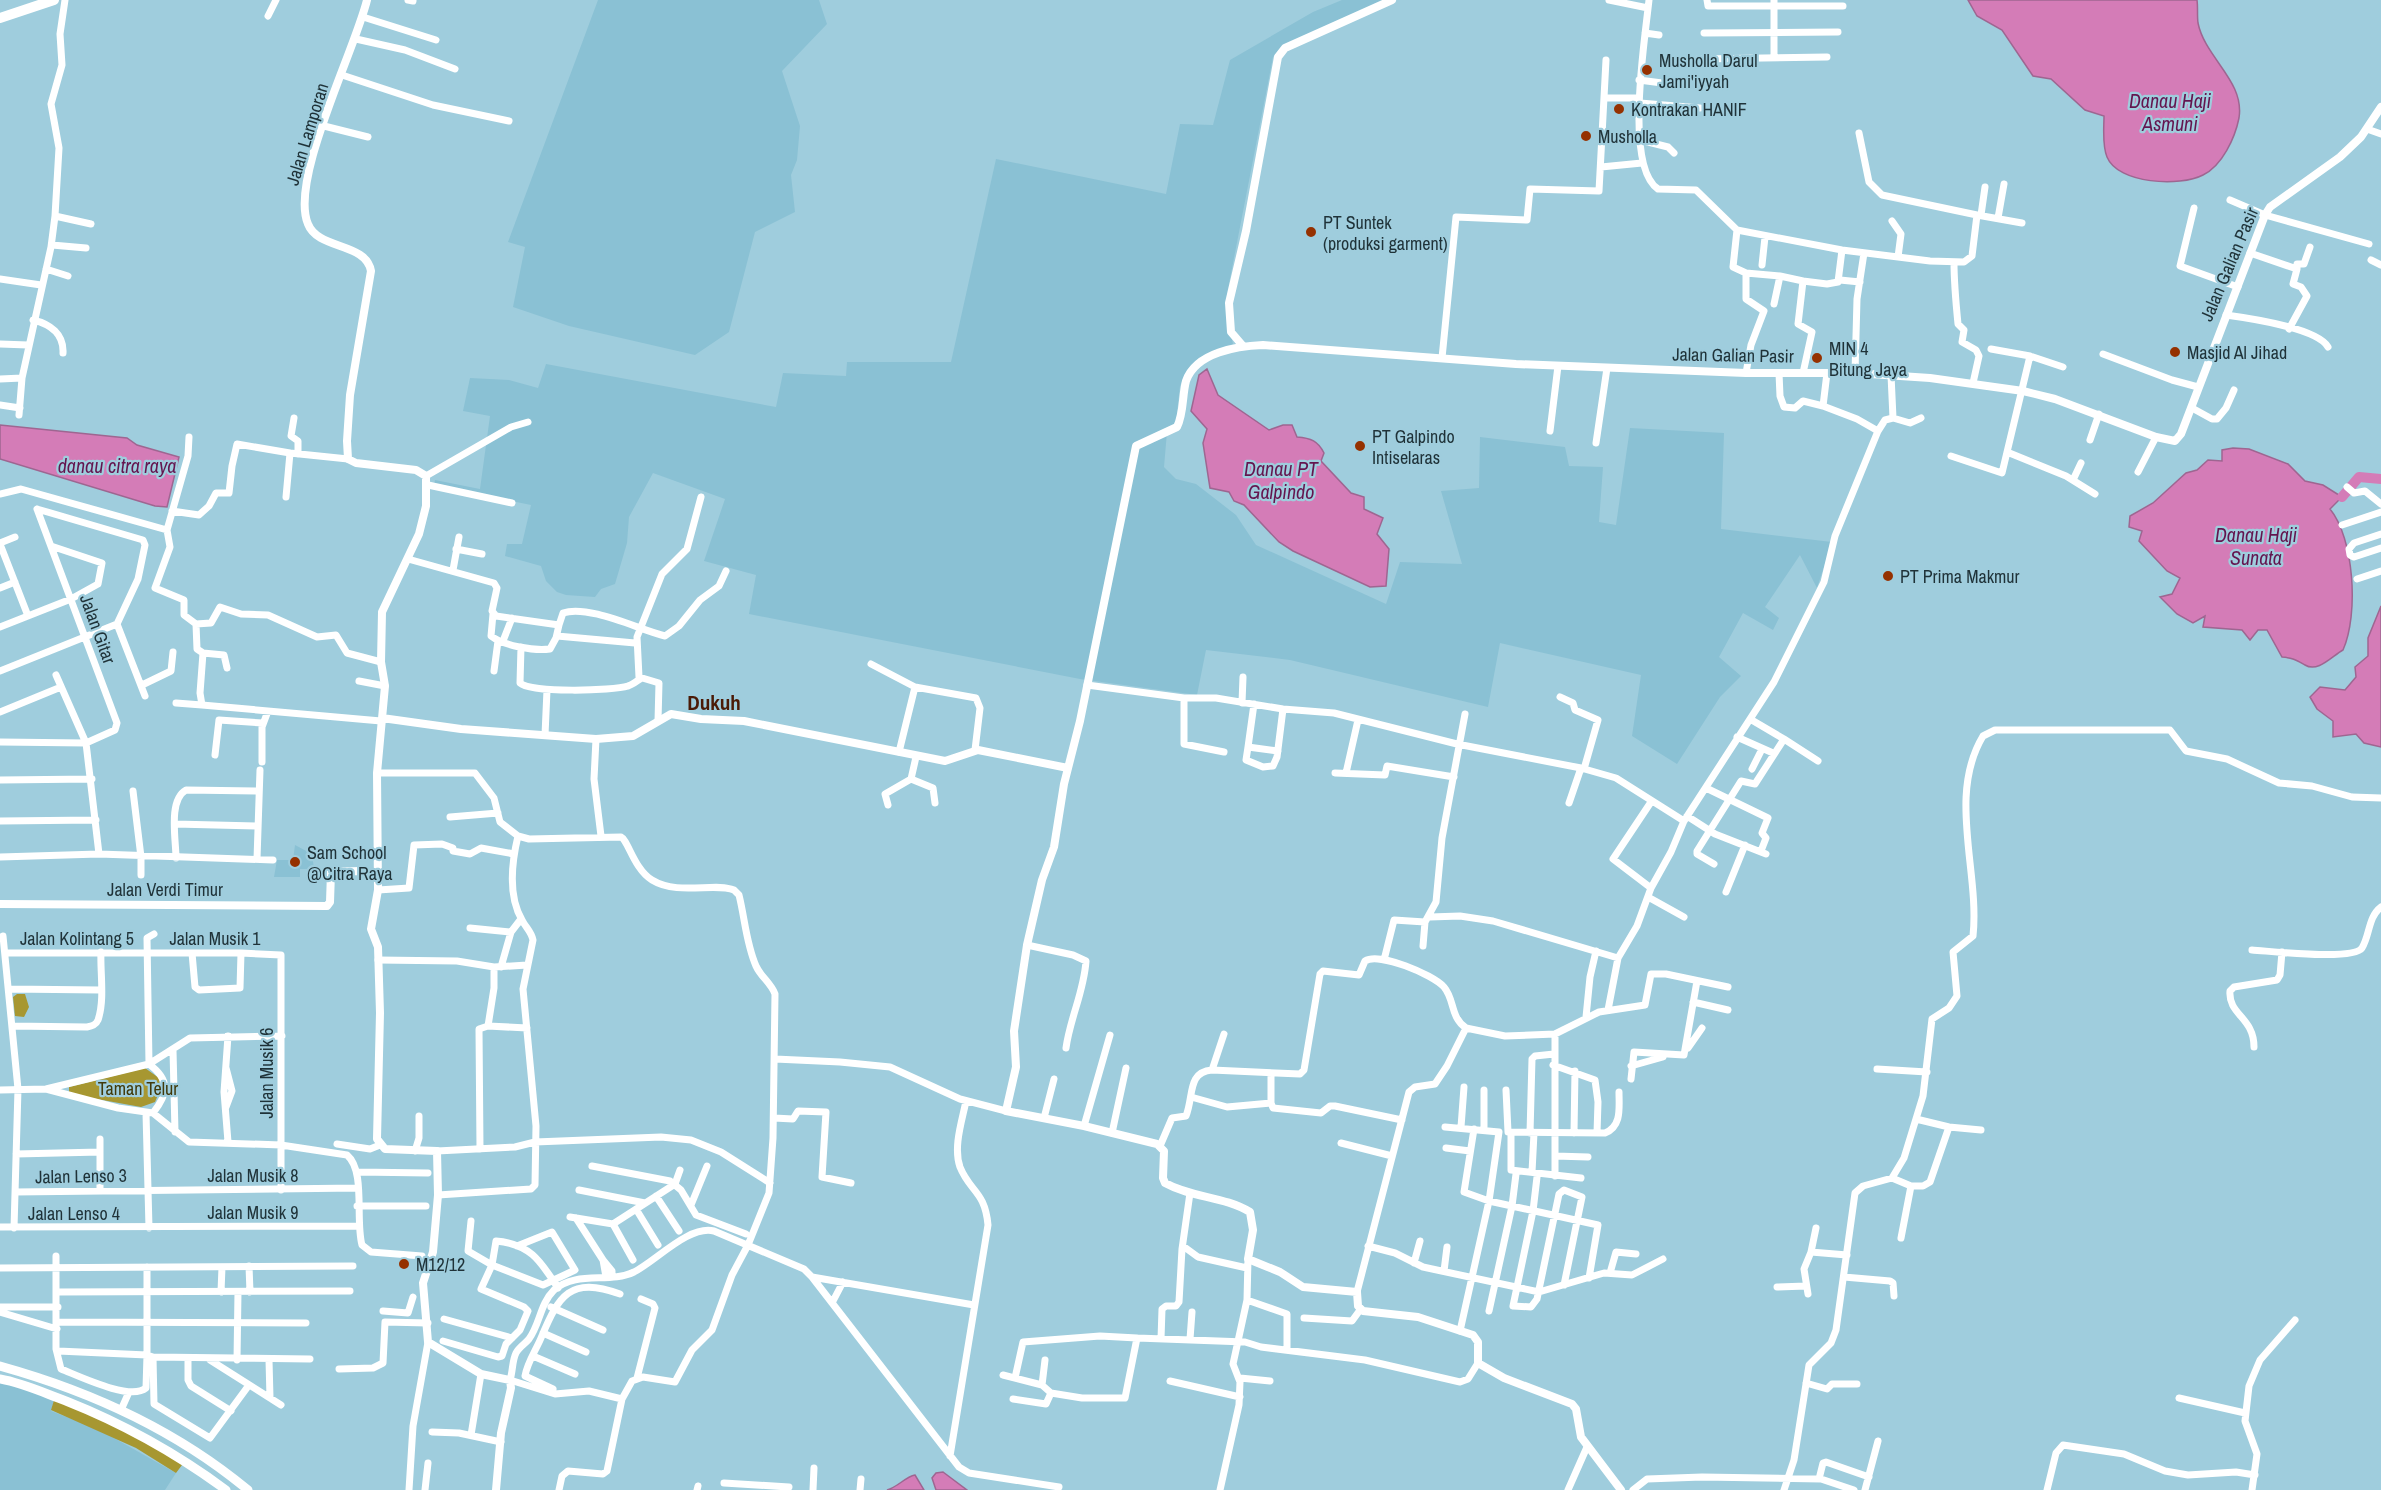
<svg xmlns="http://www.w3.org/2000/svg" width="2381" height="1490" font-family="'Archivo Narrow',sans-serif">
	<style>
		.built { fill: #8ac1d4 }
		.green { fill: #a79731 }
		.water { fill: #d47cb7; stroke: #9e6691; stroke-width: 1.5 }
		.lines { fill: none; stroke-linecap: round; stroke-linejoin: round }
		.river { stroke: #d47cb7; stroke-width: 10 }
		.minor { stroke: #fff; stroke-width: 7 }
		.tertiary { stroke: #fff; stroke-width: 8 }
		.secondary { stroke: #fff; stroke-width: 9 }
		.trunk { stroke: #fff; stroke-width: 10 }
		.poi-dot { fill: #953100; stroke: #9fcddd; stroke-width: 2 }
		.labels { text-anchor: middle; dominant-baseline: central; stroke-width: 4.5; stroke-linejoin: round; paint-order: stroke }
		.poi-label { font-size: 18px; fill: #1f3238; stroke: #9fcddd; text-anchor: start }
		.street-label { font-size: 18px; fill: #1f3238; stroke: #9fcddd }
		.park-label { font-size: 18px; fill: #40390a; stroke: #9fcddd }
		.water-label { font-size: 20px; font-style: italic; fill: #64154f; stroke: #9fcddd }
		.quarter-label { font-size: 21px; font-weight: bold; fill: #4a1a06; stroke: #9fcddd }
	</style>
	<rect width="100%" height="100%" fill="#9fcddd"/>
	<path class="built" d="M598 0H819L827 24 782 71 800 126 797 160 791 175 795 212 755 232 729 332 695 355 569 326 513 307 525 247 508 242Z
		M1342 0H1386L1282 46 1273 57 1227 294 1226 314 1233 344 1204 355 1185 374 1180 386 1176 422 1167 432 1164 467 1176 479 1196 484 1236 515 1256 545 1386 604 1400 562 1462 564 1441 491 1479 488 1480 437 1565 447 1569 466 1603 467 1599 522 1616 525 1630 428 1724 433 1721 529 1832 542 1817 588 1800 555 1765 607 1779 618 1773 630 1743 613 1719 657 1741 676 1720 697 1677 764 1632 736 1641 675 1500 643 1488 707 1290 660 1206 650 1197 695 1080 679 749 614 756 575 704 561 725 499 653 473 629 517 627 543 615 584 601 589 595 597 566 595 557 592 546 581 541 566 505 556 507 544H522L531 505 434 485 435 480 480 489 490 416 463 411 470 378 509 380 538 388 546 364 776 407 783 373 846 376 847 362H951L996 159 1166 194 1180 124 1213 125 1230 60 1313 12Z
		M295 845 312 854 314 869H300V877H274L277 860H293Z
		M0 1380 55 1397 51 1411 98 1429 176 1473 165 1490H0Z"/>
	<path class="green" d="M17 994H25L29 1007 24 1017 15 1016 13 997Z
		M145 1068 159 1078 160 1090 155 1102 141 1107 69 1094V1087Z
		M55 1397 185 1461 176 1473 136 1448 51 1410Z"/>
	<path class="water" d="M1968 0H2197C2198 7 2197 16 2198 23 2205 58 2245 81 2239 118 2235 138 2222 166 2203 175 2180 187 2118 184 2107 157 2102 145 2104 128 2104 116L2085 110 2051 79 2033 76 2002 30 1977 16Z
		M1207 369 1218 395 1269 430 1283 425H1292L1297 437C1311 438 1318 441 1324 453L1321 461 1351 493 1364 497V509L1383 518 1377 534 1389 549 1386 586 1370 587 1293 551 1279 542 1244 505 1234 501 1229 492 1210 488 1203 443 1207 429 1191 411 1199 375Z
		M0 425 127 438 137 445 179 457 167 507 155 506 0 459Z
		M2233 448 2249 449 2288 464 2305 481 2323 485 2342 497 2330 509C2354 538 2359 614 2343 650 2332 656 2318 673 2305 665 2296 660 2293 658 2282 657L2267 630H2258L2250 640 2242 630 2203 627 2205 616 2193 623 2177 614 2160 597 2172 594 2180 578 2167 571 2139 541 2142 531 2129 527 2130 516 2153 503 2186 473 2197 470 2208 460 2222 461V450Z
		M2381 606V747L2364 743 2356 734 2333 737V721L2317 709 2310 697 2320 687 2345 690 2356 677 2355 667 2368 656V638Z
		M943 1472 967 1490H936L932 1478 936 1473Z
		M915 1475 924 1490H887C898 1487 905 1477 915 1475Z"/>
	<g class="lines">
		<path class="river" d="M2342 497 2359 477 2381 479"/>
		<path class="minor" d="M408 0 413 1
			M1609 0 1648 8
			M1649 0C1645 39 1624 166 1658 189L1696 190 1737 230 1733 267 1746 273V299L1764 311 1751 345 1746 373
			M1707 0 1708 6H1843
			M268 16 276 0
			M363 17 436 40
			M1645 33 1659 35
			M1704 33 1838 32
			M356 39 405 50 455 69
			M1774 57V0
			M1698 59 1827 57
			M342 75 433 105 509 121
			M1639 80 1662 83
			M1604 98H1639
			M1640 103 1700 108
			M324 126 368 137
			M2367 129 2381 134
			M1859 133 1869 182 1882 195 1977 215
			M1640 140 1668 147 1674 153
			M1601 167 1642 163
			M2230 200 2265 215 2369 244
			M2194 208 2180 266 2238 287
			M1981 215 1985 187
			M55 216 91 224
			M1998 218 2004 184
			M1892 221 1901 234 1898 257
			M1737 230 1842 250 1930 261 1964 262 1972 256 1977 215 2022 223
			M52 245 86 248
			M2250 253 2297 269 2293 284 2301 287 2307 296 2289 329
			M2371 260 2381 265
			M1954 262C1954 284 1956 304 1958 324L1964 330 1962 342 1976 350 1979 356 1973 383
			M1762 265 1765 237
			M46 269 68 276
			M2297 269V264H2304L2310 247
			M1746 273 1780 276 1803 281 1798 324 1812 332 1803 373
			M0 279 41 285
			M1840 280 1860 282
			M1803 281 1827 284 1838 282 1842 250
			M1774 304 1780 276
			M2226 315C2248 318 2317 328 2328 347
			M33 320C50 324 64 334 63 353
			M0 344 28 345
			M2103 354 2172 380 2198 387
			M2030 356 2063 367
			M1442 358 1456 217 1527 220 1530 189 1599 191 1606 60
			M1779 373 1780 396 1784 407 1795 408 1803 401 1823 406
			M1827 373 1823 406 1857 419 1878 431
			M1855 373 1857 299 1864 253
			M0 379 22 378 51 247 55 216 59 148 51 104 62 65 60 34 65 0
			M0 405 20 408
			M2192 408 2212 419H2217L2226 408 2234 390
			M19 415 22 378
			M294 418 291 436 298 441V454
			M1893 418 1910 423 1921 418
			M1550 431 1558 366
			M189 437 188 456 167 530 170 547 155 588 184 600V615L196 624 197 649 203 653 224 655 227 668
			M2090 440 2099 414
			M1596 443 1607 368
			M2007 452 2066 476 2095 494
			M1951 456 2002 473 2030 356 1991 349
			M2138 472 2156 437
			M426 476 511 427 528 422
			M2073 480 2081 463
			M428 485 512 503
			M2347 487 2354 493 2365 491 2381 504
			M0 494 21 489 167 530
			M286 497 290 453 348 459
			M172 511 199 515 209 506 216 493H229L232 466 237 444 290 453
			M2342 525 2381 512
			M2381 534 2354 543 2349 549 2350 555 2354 557 2381 548
			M0 543 15 537
			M0 544 28 616
			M456 549 482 554
			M408 559 494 583 497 588 492 611 496 616 559 625 563 613C588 604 640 630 665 636L679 626 700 600 719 586 726 571
			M453 570 459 537
			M2357 579 2381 571
			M0 588 15 582
			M493 614 491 636C504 646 534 651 550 649L556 638 559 625
			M117 624 145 696
			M196 624 211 623 220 607 241 614 268 615 317 637 336 635 347 653 381 662
			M0 627 71 599 98 584 102 563 51 546
			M557 636 635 643
			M503 641 512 618
			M521 647 520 683C530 693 613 691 628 686 632 685 637 681 640 679
			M203 653 200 693 202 705 381 721
			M871 664 915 687 976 698 980 708 975 750
			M0 671 117 624 138 579 145 545 143 540 37 509
			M494 671 498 641
			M56 675 86 743 99 854
			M359 681 385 686
			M142 685 171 671 173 652
			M1087 685 1184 698H1216L1283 709 1334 713 1457 744 1581 768 1616 778 1684 821
			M1560 697 1573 703 1575 710 1598 720 1584 769
			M1184 698V744L1224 752
			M176 703 202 705
			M1242 703 1243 677
			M0 712 61 687
			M1750 719 1784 739
			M658 721 659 683 639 677 637 637 662 574 687 549 701 497
			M545 735 547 690
			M1737 737 1773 753
			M596 739 594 779 601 836
			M0 742 86 743 115 730 117 723 37 509
			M1248 747 1254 704
			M1278 751 1248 747 1246 760 1263 767 1273 766 1277 757 1283 709
			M899 752 915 687
			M215 755 219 720 263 723
			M262 762V727L268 711
			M1752 769 1762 749
			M377 773H475L494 798 500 822 518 836C512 861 508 896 522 920 526 928 531 931 533 940L523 989 536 1126 535 1185 531 1189 438 1195
			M1335 773 1385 775 1387 766 1454 777
			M1346 773 1358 720
			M911 779 933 788 935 803
			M0 780 92 779
			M1706 788 1768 818 1762 833 1766 838 1761 851
			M133 791 141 857V875
			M1651 802 1613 859 1651 888
			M1569 803 1581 768
			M888 805 885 794 911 779 916 757
			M1687 816 1715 834 1766 854
			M450 817 498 813
			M0 821 96 820
			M175 824 258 826
			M518 836 529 839 621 837C628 840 634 869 652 880 678 896 715 882 734 890L739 895C745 919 746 943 756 966 761 977 771 983 775 994L773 1138 769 1193 748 1245 732 1275 712 1330 692 1350 675 1382 643 1377 632 1381 622 1399 607 1471 603 1474 568 1471 562 1476 559 1490
			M0 857 99 854 273 860
			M176 858C176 840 168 800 186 790L259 791
			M257 859 260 770
			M1714 864 1697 854V851L1741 781 1755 784 1784 739 1818 761
			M378 890 409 888 414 845 442 844 453 848V851L470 854 481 848 514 854
			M1726 892 1745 845
			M1648 897 1684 917
			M1430 917 1460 916 1493 921 1618 958
			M470 928 511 932
			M3 936 18 1089 14 1228
			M1027 945 1073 955 1086 961C1084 992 1070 1018 1066 1048
			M1423 946 1425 922
			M2252 950C2270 951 2353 961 2362 948 2370 935 2368 917 2381 907
			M6 953H241L281 955V1190
			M192 953 195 987 199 990 240 988 241 953
			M378 960 457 961 494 967 527 965
			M1384 960 1394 920 1425 922 1436 902 1442 838 1465 714
			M501 967 511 932 521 919
			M9 989 100 990
			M1693 1002 1728 1010
			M1608 1010 1618 958 1637 926 1651 888 1671 852 1684 821 1774 682 1824 582 1835 536 1878 431 1885 420 1893 418 1891 375
			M1586 1017 1590 977 1596 951
			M12 1026 87 1027C92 1026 96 1025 98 1020 105 1000 100 972 101 952
			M488 1026 494 988V967
			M1555 1034V1176
			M2254 1047C2254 1017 2228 1015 2230 991L2234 987 2277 980 2280 975 2282 952
			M1688 1048 1702 1028
			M173 1050 175 1132
			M775 1059 840 1062 890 1067 960 1099 1006 1111
			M149 1064 147 938 154 934
			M1553 1065 1595 1080 1598 1102 1597 1133
			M1631 1066 1663 1057
			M226 1068 232 1091 226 1107
			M1877 1069 1927 1072
			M1212 1070 1300 1074 1304 1070 1320 974 1323 971 1359 975 1365 961C1379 952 1432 974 1444 987 1455 1000 1450 1017 1466 1028
			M1271 1074V1103L1273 1108 1321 1113 1330 1106H1335L1402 1120
			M1631 1079 1634 1052 1684 1055 1697 981
			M46 1089 118 1108 153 1113C169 1093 170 1080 149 1064
			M0 1090 46 1089 149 1064 190 1038 282 1036
			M1484 1090V1130
			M1506 1090 1508 1132 1605 1133C1622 1126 1619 1108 1619 1092
			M1191 1097 1227 1107 1271 1103
			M146 1113 149 1228
			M153 1113 189 1142 281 1145 347 1155C366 1171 355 1220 362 1245L371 1252 422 1256
			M774 1118 793 1119 798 1111 826 1112 822 1177 851 1183
			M1044 1118 1054 1079
			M1916 1119 1949 1127 1981 1130
			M1084 1126 1110 1035
			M1445 1127 1499 1132 1489 1201 1460 1331
			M1461 1127 1464 1087
			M1474 1129 1464 1192 1489 1201 1598 1225 1589 1278
			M1511 1132V1170L1581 1178
			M1112 1133 1126 1068
			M1530 1133 1532 1059 1535 1056 1554 1054
			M1574 1133 1575 1071
			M100 1139V1190
			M228 1142 224 1092 228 1036
			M1341 1143 1392 1156
			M337 1144 370 1149 380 1145
			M1160 1146 1172 1118 1186 1116C1194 1096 1187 1072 1212 1070L1224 1034
			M1446 1148 1470 1151
			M480 1149 479 1029 488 1026 527 1028
			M415 1151 419 1138V1116
			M437 1151 515 1147 535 1142 661 1137 691 1140 721 1152 770 1183
			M16 1154 100 1152
			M1555 1156 1588 1157
			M592 1166 670 1181 681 1190 696 1215 746 1234
			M358 1172 428 1173
			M1532 1172 1534 1133
			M1537 1177 1533 1211 1513 1306 1531 1307 1537 1299 1559 1194 1564 1190 1582 1197 1564 1285
			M1892 1178 1911 1186 1901 1238
			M1911 1186H1923L1930 1182 1949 1127
			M579 1190 645 1203
			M15 1192 358 1188
			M656 1196 679 1231
			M691 1205 707 1166
			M357 1206H426
			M636 1209 658 1245
			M570 1217 613 1224 675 1184 680 1170
			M576 1218 603 1260 606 1277
			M471 1221 468 1251 492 1265 543 1285 575 1270 552 1232 517 1246
			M613 1224 633 1260
			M0 1227 358 1226
			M1816 1228 1811 1252 1847 1255
			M1183 1246 1198 1257 1247 1268
			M1368 1246 1395 1253 1423 1267 1539 1292 1604 1273 1632 1275 1663 1259
			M56 1256V1349L61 1369C79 1376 130 1401 146 1388L147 1355 58 1351
			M603 1260 612 1271V1277
			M1414 1263 1420 1241
			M249 1266 250 1292
			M147 1267V1355L153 1357 154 1404 210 1438 249 1385
			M0 1268 353 1266
			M1444 1271 1447 1247
			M1610 1273 1616 1252 1636 1254
			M812 1277 959 1467 969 1473 1059 1487
			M1844 1277 1890 1281 1893 1283 1894 1296
			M1777 1287 1806 1286
			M58 1292 350 1291
			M221 1292 222 1267
			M1357 1292 1409 1092 1415 1087 1435 1084 1447 1066 1466 1028 1505 1036 1555 1034 1599 1012 1645 1005 1651 974H1666L1728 987
			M1808 1294 1804 1269 1811 1252
			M1247 1300 1287 1314V1349
			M832 1303 843 1282
			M0 1307H58
			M551 1307 603 1330
			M383 1311 408 1313 413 1297
			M1489 1311 1512 1206 1516 1174
			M0 1312 57 1329
			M1304 1318 1352 1321 1360 1310
			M444 1319 512 1338
			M58 1322 306 1323
			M543 1333 586 1352
			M1161 1339 1162 1309 1166 1306H1176L1179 1302 1182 1249 1190 1193
			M1190 1339 1192 1312
			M443 1341 498 1357 502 1356 506 1344 520 1330 528 1311 524 1307 481 1289 492 1265 496 1241C531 1244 541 1262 558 1288
			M533 1356 575 1374
			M153 1357 310 1359
			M188 1359V1380L191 1386 231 1411
			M210 1360 281 1405
			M237 1360 238 1292
			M269 1360 270 1398
			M339 1369 373 1368 383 1363 385 1322 428 1323
			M1003 1375 1042 1385 1051 1393
			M637 1378 655 1308 653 1304 641 1299
			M1015 1378 1023 1342 1100 1336 1137 1338
			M1240 1378 1270 1381
			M1170 1381 1240 1397
			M1806 1383 1827 1389 1832 1384H1857
			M1042 1385 1045 1360
			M553 1389 525 1376C527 1363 536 1350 541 1338 559 1295 570 1276 620 1294
			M2179 1398 2245 1413
			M622 1399 589 1391 555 1394 510 1380C513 1371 512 1361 516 1353 519 1347 525 1344 529 1339 540 1324 540 1304 554 1290 577 1270 609 1284 634 1272 657 1260 689 1225 714 1231L804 1269 812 1277 974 1305
			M1013 1399 1046 1404 1051 1393 1082 1398H1125L1137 1338 1245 1342 1261 1347 1365 1360 1460 1382 1468 1379 1478 1363
			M121 1410 129 1392
			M432 1432 459 1433 501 1442
			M471 1435 481 1374
			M950 1456 988 1225C985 1191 970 1192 960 1167 953 1147 962 1121 966 1101
			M1819 1479 1823 1463 1826 1462 1869 1477
			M724 1483 789 1487
			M409 1490 413 1426 428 1342
			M425 1490 428 1463
			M697 1490 698 1486
			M813 1490 814 1468
			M860 1490 861 1479
			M1220 1490 1239 1405 1240 1382 1233 1364 1247 1300 1248 1259
			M1568 1490 1587 1447
			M1633 1490 1647 1479 1702 1477 1821 1479 1854 1490
			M1784 1490 1794 1460 1809 1365 1831 1343 1836 1330 1855 1193 1863 1186 1892 1178 1904 1158 1923 1096 1932 1019 1949 1008 1957 996 1953 952 1973 936C1980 872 1947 796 1983 736L1995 730H2170L2186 751 2227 759 2279 783 2312 786 2352 797 2381 798
			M1865 1490 1878 1441
			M2047 1490 2056 1453 2063 1445 2124 1454 2165 1471 2188 1475 2236 1472 2255 1475
			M2252 1490 2257 1454 2245 1421 2249 1386 2260 1360 2295 1320"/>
		<path class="tertiary" d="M367 0C355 50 289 180 308 224 318 250 366 242 371 271L350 395 347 441 348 459 356 463 416 470 426 476V506L419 534 382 612 381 662 385 686 377 773 378 890 371 929 378 947 380 1013 377 1139 385 1149 437 1151 438 1195 433 1252 423 1283 428 1342 481 1374 510 1380 511 1388 501 1433 496 1490
			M1243 346 1231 332 1229 303 1246 231 1278 57 1285 48 1392 0
			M382 718 461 729 596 739 633 736 671 714 701 719 744 721 945 761 978 750 1068 768
			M0 904 327 906 330 902 331 872 359 871 378 878
			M1621 1490 1581 1437 1576 1409 1572 1404 1504 1378 1478 1363V1342L1473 1335 1418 1317 1363 1311 1358 1306 1357 1292 1303 1287 1280 1272 1248 1259 1253 1230 1250 1212C1224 1196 1192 1198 1165 1183L1163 1178 1164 1151 1157 1144 1084 1126 1006 1111 1016 1067 1014 1031 1027 945 1042 880 1054 847 1064 784 1080 721 1136 446 1177 427C1184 413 1182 396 1186 381 1196 352 1238 346 1263 345L1516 364 1746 373H1855L1930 378 2023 391 2055 399 2156 437 2175 441 2181 434 2265 215 2270 207 2340 157 2361 137 2381 107"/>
		<path class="secondary" d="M0 1366C90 1391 176 1430 248 1490
			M0 1379C23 1383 44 1393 66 1401 124 1424 176 1453 226 1490"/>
		<path class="trunk" d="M0 18 54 0"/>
	</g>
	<g class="poi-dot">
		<circle cx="1647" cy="70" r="6"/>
		<circle cx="1619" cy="109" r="6"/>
		<circle cx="1586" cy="136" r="6"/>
		<circle cx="1311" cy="232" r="6"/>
		<circle cx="2175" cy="352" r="6"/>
		<circle cx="1817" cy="358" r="6"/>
		<circle cx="1360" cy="446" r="6"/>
		<circle cx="1888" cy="576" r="6"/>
		<circle cx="295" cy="862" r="6"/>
		<circle cx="404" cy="1264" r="6"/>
	</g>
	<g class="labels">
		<g class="poi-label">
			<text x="1659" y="60">Musholla Darul<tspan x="1659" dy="21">Jami'iyyah</tspan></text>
			<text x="1631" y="109">Kontrakan HANIF</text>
			<text x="1598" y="136">Musholla</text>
			<text x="1323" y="222">PT Suntek<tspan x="1323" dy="21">(produksi garment)</tspan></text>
			<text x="1829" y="348">MIN 4<tspan x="1829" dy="21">Bitung Jaya</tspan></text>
			<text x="2187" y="352">Masjid Al Jihad</text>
			<text x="1372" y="436">PT Galpindo<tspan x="1372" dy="21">Intiselaras</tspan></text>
			<text x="1900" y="576">PT Prima Makmur</text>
			<text x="307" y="852">Sam School<tspan x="307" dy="21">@Citra Raya</tspan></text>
			<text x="416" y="1264">M12/12</text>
		</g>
		<g class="street-label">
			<text transform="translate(307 134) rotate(-73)">Jalan Lamporan</text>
			<text transform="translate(2229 264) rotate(-67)">Jalan Galian Pasir</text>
			<text transform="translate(1733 355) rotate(1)">Jalan Galian Pasir</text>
			<text transform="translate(98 629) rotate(70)">Jalan Gitar</text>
			<text x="165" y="889">Jalan Verdi Timur</text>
			<text x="77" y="938">Jalan Kolintang 5</text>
			<text x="215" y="938">Jalan Musik 1</text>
			<text transform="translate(266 1073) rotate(-90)">Jalan Musik 6</text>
			<text x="253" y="1175">Jalan Musik 8</text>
			<text transform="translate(81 1176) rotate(-1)">Jalan Lenso 3</text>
			<text x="253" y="1212">Jalan Musik 9</text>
			<text x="74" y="1213">Jalan Lenso 4</text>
		</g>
		<g class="park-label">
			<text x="138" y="1088">Taman Telur</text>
		</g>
		<g class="water-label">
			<text x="2170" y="100">Danau Haji<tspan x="2170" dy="23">Asmuni</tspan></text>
			<text x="117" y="465">danau citra raya</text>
			<text x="1281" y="468">Danau PT<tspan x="1281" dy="23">Galpindo</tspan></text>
			<text x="2256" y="534">Danau Haji<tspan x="2256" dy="23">Sunata</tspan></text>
		</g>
		<g class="quarter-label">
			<text x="714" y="702">Dukuh</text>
		</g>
	</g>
</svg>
